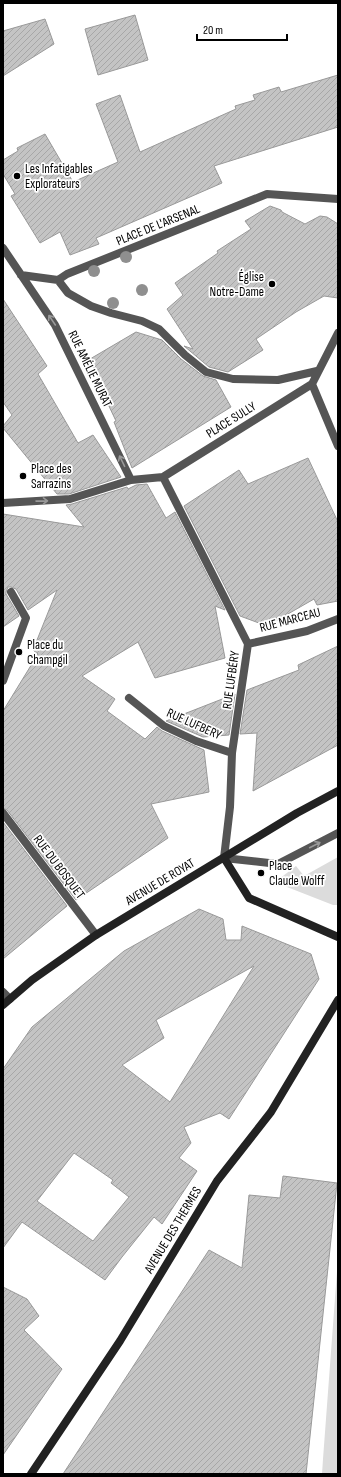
<svg xmlns="http://www.w3.org/2000/svg" width="341" height="1477" font-family="'Sofia Sans Condensed',sans-serif">
	<style>
		.green { fill: #dcdcdc }
		.building { fill: url(#building-hatch); stroke: #999; fill-rule: evenodd }
		.lines { fill: none; stroke-linecap: round; stroke-linejoin: round }
		.lane { stroke: #555; stroke-width: 8 }
		.street { stroke: #555; stroke-width: 8 }
		.secondary { stroke: #222; stroke-width: 8 }
		.tree { fill: #8f8f8f }
		.oneway { stroke: #999 }
		.poi-dot { fill: #000; stroke: #fff; stroke-width: 1.5 }
		.labels { text-anchor: middle; dominant-baseline: central; stroke-width: 3.5; stroke-linejoin: round; paint-order: stroke }
		.poi-label { font-size: 13px; fill: #000; stroke: #fff; text-anchor: start }
		.street-label { font-size: 13px; fill: #000; stroke: #fff }
	</style>
	<defs>
		<pattern id="building-hatch" width="6" height="6" patternUnits="userSpaceOnUse"><rect width="6" height="6" fill="#c4c4c4"/><path d="M-1 1l2-2M0 6l6-6M5 7l2-2" fill="none" stroke="#a7a7a7"/></pattern>
	</defs>
	<rect width="100%" height="100%" fill="#fff"/>
	<path class="green" d="M338 857V905H333L287 887 283 884 279 879 296 866 304 876Z
		M338 1258V1474H322L323 1459Z"/>
	<path class="building" d="M135 15 148 60 98 75 85 29Z
		M45 19 54 44 3 76V31Z
		M338 75V127L214 166 222 183 96 238 99 244 70 255 60 232 40 243 11 196 15 194 3 174V160L18 151 17 148 45 134 73 182 118 162 96 104 120 95 140 152 236 109 235 106 255 100 253 95 279 87 281 92Z
		M270 206 281 210 282 212 305 224 320 216 327 217 338 224V298L324 296 296 312 256 339 263 350 228 372 209 367 184 346 193 349 167 309 183 295 175 283 218 253 217 251 251 229 245 221Z
		M3 299 47 366 38 374 78 443 93 435 121 477 69 494H57L3 428V426L12 415 3 402Z
		M136 332 162 340 181 359 203 376 216 380 231 407 132 468 114 422 116 421 107 402 90 359Z
		M308 458 338 522V601L317 605 314 599 267 626 240 616 184 506 239 470 248 484Z
		M147 484 166 518 175 512 225 610 215 606 225 658 155 678 138 642 82 676 115 699 107 711 145 739 157 727 162 731 204 750 209 792 151 804 168 838 76 900 7 810 3 808V711L38 654 33 650 57 590 28 610 16 589 11 587H8L6 592V594L19 616 3 627V514L84 527 66 505 72 504 127 487 128 489 136 485Z
		M338 646V745L253 791 257 733 240 734 247 690 299 670 298 665Z
		M235 694 229 735 203 737 166 721Z
		M3 822 67 906 3 959Z
		M199 909 223 919 226 940H241L242 926 311 954 319 979 229 1119 220 1113 184 1127 191 1143 179 1158 197 1171 162 1224 154 1217 122 1257 105 1280 22 1222 3 1248V1069L32 1027 124 951ZM254 966 170 1102 122 1065 164 1038 156 1020ZM74 1153 113 1180 111 1183 129 1197 93 1241 37 1201Z
		M283 1176 337 1183 306 1474H63L209 1250 242 1268 249 1195 280 1198Z
		M3 1287 27 1299 39 1316 24 1330 62 1369 3 1455Z"/>
	<g class="lines">
		<path class="lane" d="M224 858 278 864 338 833"/>
		<path class="street" d="M3 248 55 325 131 480 163 477 312 384
			M21 275 58 280 68 293 91 306 111 313 142 321 159 329 185 355 206 372 233 379 278 380 317 371
			M58 280 67 274 267 194 338 199
			M338 333 312 384 338 446
			M163 477 248 644 232 753 230 807 224 858
			M3 503 70 499 131 480
			M248 644 307 631 338 619
			M3 681 26 618 11 592
			M129 698 164 726 196 741 232 753
			M3 813 96 935
			M3 992 10 999"/>
		<path class="secondary" d="M224 858 249 898 338 937
			M3 1005 32 980 96 935 297 813 338 791
			M31 1474 120 1341 217 1181 271 1112 338 1000"/>
	</g>
	<g class="tree">
		<circle cx="126" cy="257" r="6"/>
		<circle cx="94" cy="271" r="6"/>
		<circle cx="142" cy="290" r="6"/>
		<circle cx="113" cy="303" r="6"/>
	</g>
	<defs><path id="oneway-shaft" d="M-6 0H5M1.5-3L5.5 0L1.5 3" fill="none" stroke-width="1.6" stroke-linecap="round" stroke-linejoin="round"/></defs>
	<g class="oneway">
		<use href="#oneway-shaft" transform="translate(52 320) rotate(-124)"/>
		<use href="#oneway-shaft" transform="translate(122 461) rotate(-116)"/>
		<use href="#oneway-shaft" transform="translate(42 501) rotate(-1)"/>
		<use href="#oneway-shaft" transform="translate(315 845) rotate(-27)"/>
	</g>
	<g class="poi-dot">
		<circle cx="17" cy="176" r="4"/>
		<circle cx="272" cy="284" r="4"/>
		<circle cx="23" cy="476" r="4"/>
		<circle cx="19" cy="652" r="4"/>
		<circle cx="261" cy="873" r="4"/>
	</g>
	<g class="labels">
		<g class="poi-label">
			<text x="25" y="169">Les Infatigables<tspan x="25" dy="15">Explorateurs</tspan></text>
			<text x="264" y="277" text-anchor="end">Église<tspan x="264" dy="15">Notre-Dame</tspan></text>
			<text x="31" y="469">Place des<tspan x="31" dy="15">Sarrazins</tspan></text>
			<text x="27" y="645">Place du<tspan x="27" dy="15">Champgil</tspan></text>
			<text x="269" y="866">Place<tspan x="269" dy="15">Claude Wolff</tspan></text>
		</g>
		<g class="street-label">
			<text transform="translate(158 225) rotate(-22)">PLACE DE L'ARSENAL</text>
			<text transform="translate(90 369) rotate(64)">RUE AMÉLIE MURAT</text>
			<text transform="translate(231 420) rotate(-32)">PLACE SULLY</text>
			<text transform="translate(290 620) rotate(-15)">RUE MARCEAU</text>
			<text transform="translate(231 680) rotate(-82)">RUE LUFBÉRY</text>
			<text transform="translate(194 724) rotate(24)">RUE LUFBERY</text>
			<text transform="translate(59 867) rotate(53)">RUE DU BOSQUET</text>
			<text transform="translate(160 882) rotate(-31)">AVENUE DE ROYAT</text>
			<text transform="translate(173 1230) rotate(-59)">AVENUE DES THERMES</text>
		</g>
	</g>
	<rect width="341" height="1477" fill="none" stroke="#000000" stroke-width="8"/>
	<path d="M197 34v6h90v-6" fill="none" stroke="#000000" stroke-width="2"/>
	<text x="203" y="34" font-size="12" fill="#000000" stroke="#ffffff" stroke-width="3" paint-order="stroke">20 m</text>
</svg>
